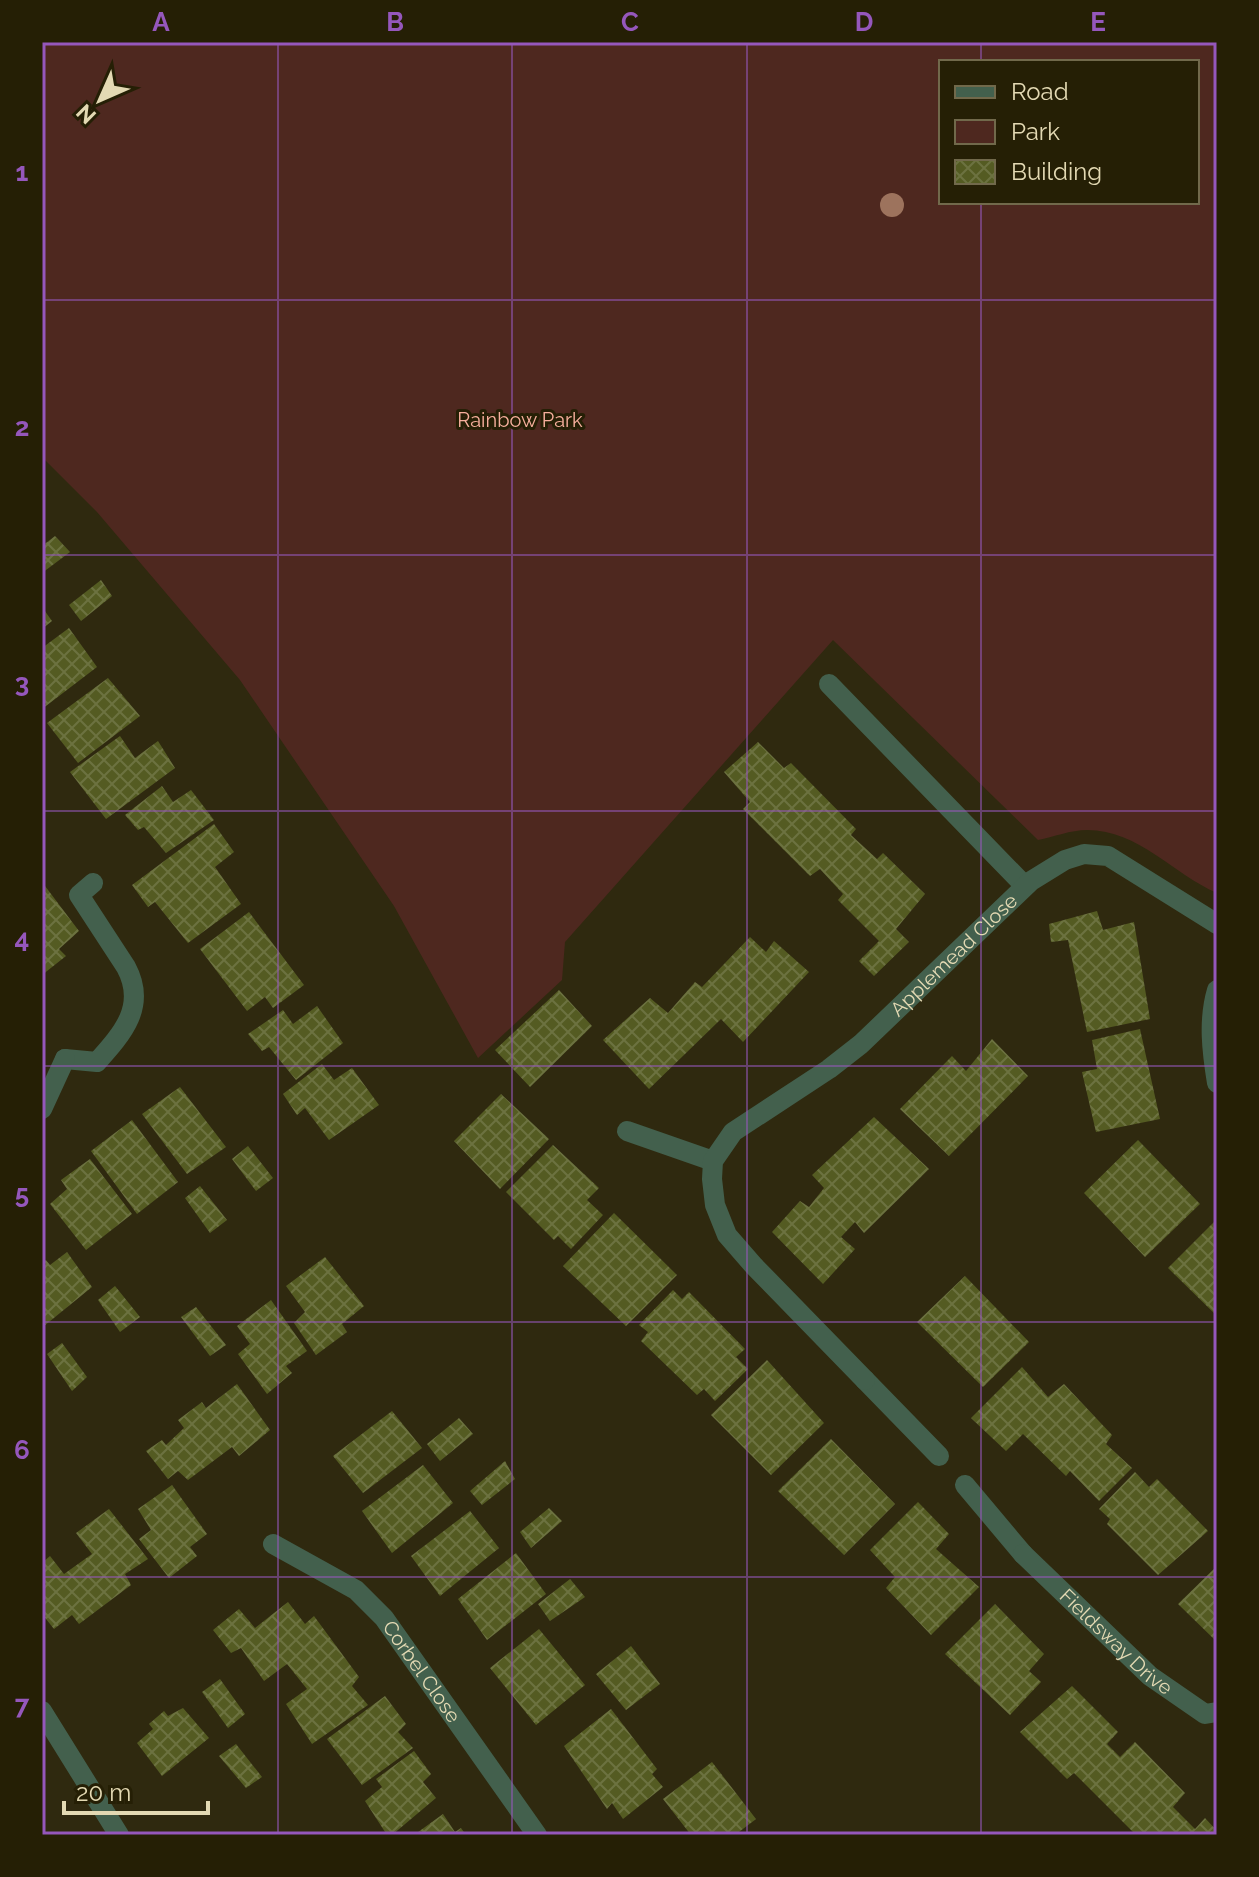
<svg xmlns="http://www.w3.org/2000/svg" width="1259" height="1877" font-family="Raleway,sans-serif">
	<style>
		.green { fill: #4e281f; fill-rule: evenodd }
		.building { fill: url(#building-cross-hatch) }
		.lines { fill: none; stroke-linecap: round; stroke-linejoin: round }
		.service { stroke: #43604d; stroke-width: 20 }
		.minor { stroke: #43604d; stroke-width: 20 }
		.tertiary { stroke: #43604d; stroke-width: 20 }
		.tree { fill: #9d735d }
		.grid { fill: none; stroke: #9557bc; stroke-width: 2; stroke-opacity: 0.55 }
		.labels { text-anchor: middle; dominant-baseline: central; stroke-width: 6; stroke-linejoin: round; paint-order: stroke }
		.park-label { font-size: 20px; fill: #f7af9d; stroke: #251f05 }
		.street-label { font-size: 20px; fill: #e3d9b3; stroke: #251f05 }
		.neatline { fill: none; stroke: #9557bc; stroke-width: 3 }
		.grid-label { font-size: 26px; text-anchor: middle; font-weight: bold; fill: #9557bc }
	</style>
	<defs>
		<pattern id="building-cross-hatch" width="8" height="8" patternUnits="userSpaceOnUse" patternTransform="scale(2)"><rect width="8" height="8" fill="#545b22"/><path d="M0 0l8 8M0 8l8-8" fill="none" stroke="#6c7240"/></pattern>
	</defs>
	<rect width="100%" height="100%" fill="#2f290f"/>
	<path class="green" d="M42 42H1217V893C1173 874 1139 830 1087 830 1071 830 1053 837 1038 840L833 640 565 942 562 980 478 1058 394 906 240 680 97 512 42 457ZM1197 62V202H941V62Z"/>
	<path class="building" d="M55 536 70 552 42 573V546Z
		M101 580 112 596 81 621 69 605Z
		M42 607 52 621 42 629Z
		M69 628 97 667 42 709V648Z
		M108 678 140 716 78 763 47 723Z
		M120 736 135 758 158 741 175 768 106 819 70 772Z
		M758 742 784 768 791 763 856 829 851 835 877 859 883 853 925 894 896 929 909 942 874 976 859 961 879 941 838 900 843 894 820 869 810 876 743 809 750 802 724 772Z
		M162 786 173 802 191 790 214 820 166 853 144 827 138 830 125 815Z
		M214 824 234 852 215 867 241 904 188 943 155 902 148 907 132 885Z
		M42 882 79 931 59 949 66 956 42 975Z
		M1097 911 1103 930 1134 922 1150 1019 1087 1032 1068 940 1051 942 1049 924Z
		M249 912 304 985 273 1008 265 997 247 1011 200 949Z
		M750 937 766 952 774 941 809 972 743 1042 721 1019 649 1089 603 1040 650 998 668 1013 695 982 702 987Z
		M559 990 592 1026 530 1087 495 1050Z
		M317 1006 343 1043 296 1080 269 1047 262 1051 248 1034 283 1010 293 1024Z
		M1140 1029 1160 1119 1096 1132 1082 1072 1097 1069 1092 1040Z
		M992 1039 1028 1076 949 1156 900 1109 952 1056 966 1071Z
		M322 1064 334 1080 352 1068 379 1105 329 1140 305 1108 297 1115 283 1094Z
		M180 1087 226 1147 187 1174 142 1114Z
		M501 1094 549 1139 500 1189 454 1141Z
		M874 1117 929 1169 864 1233 855 1222 841 1237 855 1249 823 1284 772 1232 800 1201 809 1207 824 1188 812 1175Z
		M132 1120 178 1182 137 1214 91 1151Z
		M1138 1140 1200 1204 1145 1257 1084 1193Z
		M553 1145 599 1188 587 1200 603 1215 571 1249 558 1236 554 1240 506 1192Z
		M248 1146 273 1178 256 1191 232 1159Z
		M90 1159 132 1214 86 1250 50 1204 67 1189 61 1180Z
		M200 1186 227 1220 210 1233 185 1198Z
		M614 1213 677 1275 626 1326 563 1266Z
		M1217 1219V1316L1168 1268Z
		M67 1252 92 1287 44 1326 42 1263 46 1260 50 1265Z
		M325 1257 364 1306 342 1324 347 1332 316 1355 294 1323 305 1312 286 1286Z
		M965 1276 1029 1342 983 1387 917 1322Z
		M115 1286 140 1317 120 1332 98 1300Z
		M673 1290 682 1299 689 1292 745 1349 736 1357 748 1369 715 1401 704 1389 697 1395 641 1341 648 1332 639 1325Z
		M271 1300 307 1351 286 1366 292 1373 267 1394 238 1354 250 1344 237 1326Z
		M196 1307 226 1345 210 1356 181 1317Z
		M62 1343 87 1377 72 1391 47 1354Z
		M767 1360 824 1423 771 1475 711 1415Z
		M1022 1367 1048 1397 1064 1384 1112 1435 1106 1444 1132 1468 1099 1501 1070 1471 1066 1476 1023 1434 1006 1451 971 1418Z
		M237 1384 270 1430 239 1456 232 1447 188 1480 178 1471 168 1479 146 1451 162 1440 166 1445 184 1428 178 1420 202 1402 206 1408Z
		M392 1411 422 1448 363 1493 333 1456Z
		M459 1418 473 1434 440 1461 427 1444Z
		M831 1439 895 1504 844 1555 778 1491Z
		M505 1461 515 1479 482 1505 470 1491Z
		M423 1465 453 1503 392 1553 362 1511Z
		M1135 1472 1149 1487 1157 1479 1208 1531 1158 1575 1107 1524 1110 1519 1099 1509Z
		M172 1485 207 1534 190 1547 197 1556 169 1578 139 1539 151 1530 138 1509Z
		M918 1502 949 1534 936 1549 979 1587 931 1635 886 1588 895 1577 870 1550Z
		M549 1508 562 1521 531 1548 520 1532Z
		M109 1509 148 1559 125 1574 131 1585 79 1624 72 1615 54 1629 42 1614V1563L50 1556 64 1574 92 1554 76 1533Z
		M470 1511 499 1548 440 1596 411 1556Z
		M516 1553 546 1594 487 1640 458 1599Z
		M1217 1566V1642L1178 1604Z
		M570 1579 585 1597 550 1621 538 1604Z
		M288 1602 305 1624 314 1616 359 1677 352 1686 368 1705 312 1744 286 1704 307 1689 287 1664 264 1681 241 1648 231 1653 213 1630 239 1609 255 1628Z
		M995 1604 1044 1654 1029 1671 1041 1682 1010 1715 945 1654Z
		M539 1629 585 1685 536 1725 490 1668Z
		M631 1646 660 1684 626 1710 596 1674Z
		M220 1679 245 1714 228 1728 202 1692Z
		M1072 1686 1118 1732 1107 1744 1120 1757 1135 1742 1185 1793 1173 1807 1195 1829 1205 1818 1217 1831V1835H1136L1074 1773 1067 1779 1020 1732Z
		M385 1696 406 1724 398 1732 413 1748 362 1785 327 1739Z
		M183 1708 209 1738 162 1776 137 1743 153 1729 149 1724 164 1711 168 1716Z
		M611 1709 657 1769 652 1774 663 1787 623 1819 612 1803 607 1809 564 1746Z
		M236 1744 262 1777 246 1788 219 1756Z
		M414 1751 431 1774 423 1782 436 1798 392 1835H387L365 1801 382 1787 376 1779Z
		M712 1762 756 1819 735 1835H691L663 1799Z
		M443 1814 455 1832 461 1828 466 1835H414Z"/>
	<g class="lines">
		<path class="service" d="M829 684 1025 886
			M65 1059 97 1062C123 1033 147 1006 126 967L79 895 93 883
			M865 1380 939 1456
			M965 1485 1023 1554"/>
		<g class="minor">
			<path d="M1217 990C1208 1020 1212 1052 1217 1083"/>
			<path d="M42 1109 65 1059"/>
			<path d="M627 1131 713 1161"/>
			<path id="s1" d="M865 1380 754 1266 727 1235 715 1205 712 1179 713 1161 733 1132 829 1069 861 1044 1031 881 1065 860 1084 854 1108 856 1217 924"/>
			<path id="s2" d="M273 1544 356 1590 384 1618 537 1835"/>
			<path id="s3" d="M1023 1554 1150 1676 1205 1714 1217 1712"/>
		</g>
		<path class="tertiary" d="M42 1711 119 1835"/>
	</g>
	<circle class="tree" cx="892" cy="205" r="12"/>
	<path class="grid" d="M278 42V1835M512 42V1835M747 42V1835M981 42V62M981 202V1835M42 300H1217M42 555H1217M42 811H1217M42 1066H1217M42 1322H1217M42 1577H1217"/>
	<g class="labels">
		<g class="park-label">
			<text x="520" y="420">Rainbow Park</text>
		</g>
		<g class="street-label">
			<text stroke="none"><textPath href="#s1" startOffset="596">Applemead Close</textPath></text>
			<text stroke="none"><textPath href="#s3" startOffset="128">Fieldsway Drive</textPath></text>
			<text stroke="none"><textPath href="#s2" startOffset="200">Corbel Close</textPath></text>
		</g>
	</g>
	<rect width="1259" height="1877" fill="none" stroke="#251f05" stroke-width="88"/>
	<rect x="939" y="60" width="260" height="144" fill="#251f05" stroke="#71694b" stroke-width="2"/>
	<rect x="955" y="86" width="40" height="12" fill="#43604d" stroke="#71694b" stroke-width="2"/>
	<text x="1011" y="100" font-size="24" fill="#e3d9b3">Road</text>
	<rect x="955" y="120" width="40" height="24" fill="#4e281f" stroke="#71694b" stroke-width="2"/>
	<text x="1011" y="140" font-size="24" fill="#e3d9b3">Park</text>
	<rect x="955" y="160" width="40" height="24" fill="url(#building-cross-hatch)" stroke="#71694b" stroke-width="2"/>
	<text x="1011" y="180" font-size="24" fill="#e3d9b3">Building</text>
	<g transform="translate(100 100) rotate(225)" stroke="#251f05" stroke-width="6" paint-order="stroke">
	<path d="M0-6L14 30L0 20L-14 30Z" fill="#e3d9b3"/>
	<text y="-12" font-size="22" font-weight="bold" text-anchor="middle" fill="#e3d9b3">N</text>
	</g>
	<path d="M64 1801v12h144v-12" fill="none" stroke="#e3d9b3" stroke-width="4"/>
	<text x="76" y="1801" font-size="24" fill="#e3d9b3" stroke="#251f05" stroke-width="6" paint-order="stroke">20 m</text>
	<rect x="44" y="44" width="1171" height="1789" class="neatline"/>
	<g class="grid-label">
		<text x="161" y="31">A</text>
		<text x="395" y="31">B</text>
		<text x="630" y="31">C</text>
		<text x="864" y="31">D</text>
		<text x="1098" y="31">E</text>
		<text x="22" y="181">1</text>
		<text x="22" y="436">2</text>
		<text x="22" y="692">3</text>
		<text x="22" y="948">4</text>
		<text x="22" y="1203">5</text>
		<text x="22" y="1459">6</text>
		<text x="22" y="1714">7</text>
	</g>
</svg>
